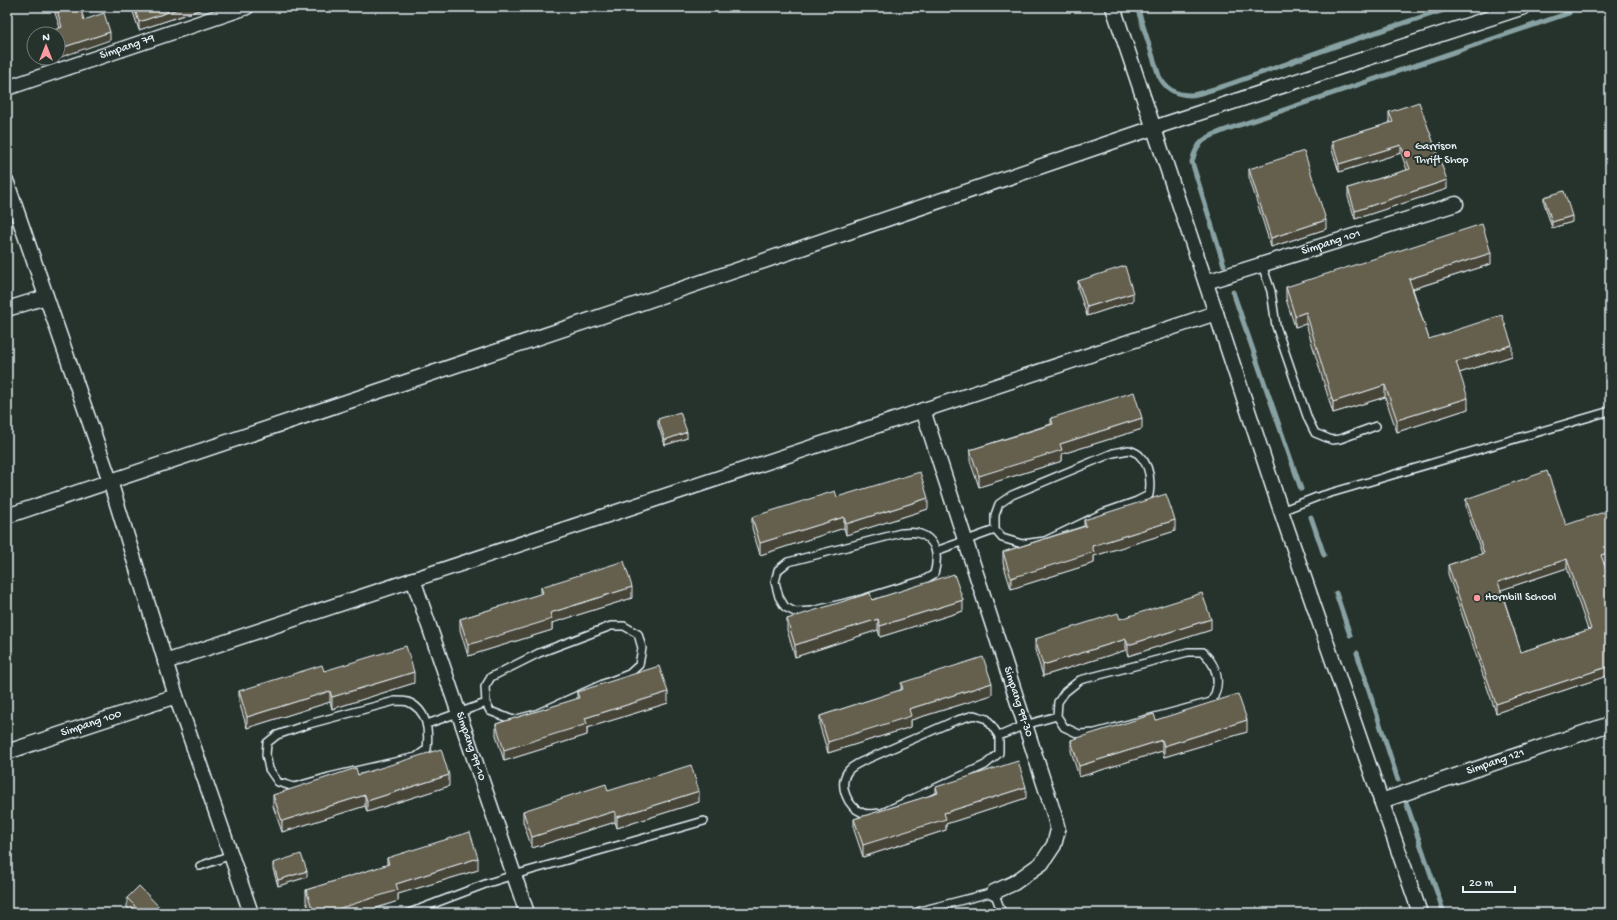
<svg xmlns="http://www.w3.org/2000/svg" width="1617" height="920" font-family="'Gochi Hand',sans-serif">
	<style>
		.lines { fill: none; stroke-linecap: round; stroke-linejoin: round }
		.stream { stroke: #88a2a3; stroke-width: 5 }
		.lane-casing { stroke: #e8f1f8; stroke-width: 10 }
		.street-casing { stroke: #e8f1f8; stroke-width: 17 }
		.lane { stroke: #26332d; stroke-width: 7 }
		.street { stroke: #26332d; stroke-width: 14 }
		.wall { fill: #575343; stroke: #e8f1f8; fill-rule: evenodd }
		.shaded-wall { fill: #474437; stroke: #e8f1f8 }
		.building { fill: #65614e; stroke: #e8f1f8; fill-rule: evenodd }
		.poi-dot { fill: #ff9aa2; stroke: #26332d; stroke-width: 1.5 }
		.labels { text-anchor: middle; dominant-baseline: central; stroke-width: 4; stroke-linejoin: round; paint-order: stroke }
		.street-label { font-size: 12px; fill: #e8f1f8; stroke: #26332d }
		.poi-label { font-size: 12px; fill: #e8f1f8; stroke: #26332d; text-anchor: start }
	</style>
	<rect width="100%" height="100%" fill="#26332d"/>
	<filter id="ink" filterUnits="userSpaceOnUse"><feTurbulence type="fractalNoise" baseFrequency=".025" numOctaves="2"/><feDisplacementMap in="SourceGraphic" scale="8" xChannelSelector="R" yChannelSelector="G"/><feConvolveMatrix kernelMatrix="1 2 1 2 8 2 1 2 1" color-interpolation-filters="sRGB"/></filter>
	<g filter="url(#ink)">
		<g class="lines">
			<path class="stream" d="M1137 7 1159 76C1165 88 1176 95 1190 95 1199 95 1206 91 1214 89 1238 82 1262 72 1286 64 1341 43 1397 25 1453 7
				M1224 265 1192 162C1197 139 1208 137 1228 129L1569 13
				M1233 292 1301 489
				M1311 517 1324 555
				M1336 593 1350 635
				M1357 653 1398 780
				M1406 802 1444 913"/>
			<g class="lane-casing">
				<path id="lane" d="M1262 265 1271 291 1276 326 1308 419 1315 433 1332 440 1340 439 1376 426
					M1129 450C1132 451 1138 453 1140 456 1150 466 1151 482 1149 495L1137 501 1103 513 1045 541 1022 544 1002 538 995 530V515L999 504 1012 495 1113 453Z
					M1281 511 1317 497 1610 411
					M901 533C906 533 912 532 917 533 937 538 939 556 934 574L924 580 862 599 812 611 795 612 785 607 779 597 775 582 778 570 788 562Z
					M936 551 995 530
					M611 626H624L638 634 642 648 639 665 629 674 603 684 536 714 513 720 490 711 486 703 485 687 491 677 539 653Z
					M1188 652H1203C1218 667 1222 684 1211 702L1095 733 1079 734 1064 727 1057 716 1058 702 1065 692 1080 680Z
					M395 701C399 701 405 701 408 702 428 710 429 731 427 749L416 757 329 777 294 787 278 782 269 769 266 755 267 743 277 735 309 724Z
					M974 715 987 719 999 736V753L985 765 882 813C876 813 868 815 863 813 847 807 838 785 848 771 851 767 857 764 861 762L954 721Z
					M427 724 486 703
					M999 736 1025 725 1057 716
					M200 866 231 855
					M409 913 488 883 514 875 704 821
					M918 913 920 911 994 892 1002 913"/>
			</g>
			<g class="street-casing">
				<g id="street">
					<path d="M1113 7 1216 313 1281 511 1420 913"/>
					<path id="s1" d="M7 88 247 7"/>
					<path d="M7 183 110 481 176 696 251 913"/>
					<path id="s2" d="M1206 282 1456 204"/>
					<path d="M7 309 46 297"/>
					<path id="s3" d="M923 410 1054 814 1058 830 1054 845 1042 863 1014 883 994 892"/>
					<path d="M7 516 623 309 1153 128 1524 7"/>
					<path id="s4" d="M413 579 527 913"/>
					<path d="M165 662 1216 313"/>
					<path id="s5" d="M7 752 176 696"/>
					<path id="s6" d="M1381 801 1610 724"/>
				</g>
			</g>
			<use href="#lane" class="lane"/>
			<use href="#street" class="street"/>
		</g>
		<path class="wall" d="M53 7H80L84 20 110 40 60 28Z
			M133 7H208L139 30 133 12Z
			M39 58H58L41 64Z
			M1389 112 1447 189 1355 219 1348 197V188L1407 170 1401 153 1339 172 1332 150V141L1390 123 1389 121Z
			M1249 169 1326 229 1271 247 1249 177Z
			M1544 197 1572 222 1552 228 1544 203Z
			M1491 264 1413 289 1429 339 1512 356 1459 373 1468 409 1397 432 1385 397 1333 413 1306 324 1295 327 1286 299V287Z
			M1078 281 1133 301 1087 316 1078 289Z
			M1051 418 1142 429 1062 454V461L979 487 970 461V450L1051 424Z
			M658 419 687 438 665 445 658 425Z
			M1466 499 1566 525 1604 563 1610 581V675L1496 713 1448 574V565L1482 554 1466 508ZM1567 568 1588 630 1521 652 1501 590Z
			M928 509 846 535 844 528 760 555 752 528V517Z
			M1084 520 1175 531 1094 556V563L1011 589 1003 563V552L1084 526Z
			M541 587 632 598 552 623V630L468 656 460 630V619L541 594Z
			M872 600 963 611 880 637 878 630 795 657 787 630V619Z
			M1120 619 1211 630 1128 656 1126 650 1043 676 1035 650V639Z
			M324 671 414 683 332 709 330 702 247 728 239 702V691Z
			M901 683 992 695 911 720V727L828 753 820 727V716L901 690Z
			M577 692 668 703 587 728V735L504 761 496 735V724L577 699Z
			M1156 720 1247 732 1164 757 1162 751 1079 777 1071 751V740Z
			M358 775 449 786 367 812 365 806 282 832 273 806V795Z
			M936 787 1026 798 946 824V830L863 857 854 830V819L936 794Z
			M608 791 699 802 617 828 615 822 532 848 523 822V811Z
			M387 858 478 870 398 894V901L361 913H310L306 901V890L387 865Z
			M273 863 307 877 278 886 273 869Z
			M127 898 165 913 131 911 127 907Z"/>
		<path class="shaded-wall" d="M183 7H208L139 30V22Z
			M110 32V40L58 58V49Z
			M41 58H58L41 64Z
			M1401 145V153L1339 172V164Z
			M1447 180V189L1355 219V211Z
			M1572 216V222L1552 228V222Z
			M1326 220V229L1271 247V238Z
			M1491 253V264L1409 290V279Z
			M1133 293V301L1087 316V307Z
			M1306 312V324L1295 327V316Z
			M1512 345V356L1456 374V362Z
			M1385 385V397L1333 413V402Z
			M1468 398V409L1397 432V420Z
			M1142 418V429L1062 454V461L979 487V476L1060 444Z
			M687 432V438L665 445V440Z
			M928 498V509L846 535V524Z
			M844 517V528L760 555V543Z
			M1175 520V531L1094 556V563L1011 589V578L1092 546Z
			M1610 552V561L1601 564V555Z
			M1567 559V568L1498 591V582Z
			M632 587V598L552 623V630L468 656V645L550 613Z
			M963 600V611L880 637V626Z
			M878 619V630L795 657V645Z
			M1211 619V630L1128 656V645Z
			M1126 639V650L1043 676V665Z
			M1610 666V675L1496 713V704Z
			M414 672V683L332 709V697Z
			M992 683V695L911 720V727L828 753V742L909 709Z
			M330 691V702L247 728V717Z
			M668 692V703L587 728V735L504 761V750L585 718Z
			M1247 720V732L1164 757V746Z
			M1162 740V751L1079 777V766Z
			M449 775V786L367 812V801Z
			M1026 787V798L946 824V830L863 857V845L944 813Z
			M699 791V802L617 828V817Z
			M365 795V806L282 832V821Z
			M615 811V822L532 848V837Z
			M478 858V870L398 894V901L361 913H325L396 884Z
			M307 871V877L278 886V880Z"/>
		<path class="building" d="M56 7H80L84 20 104 13 110 32 58 49V34H43L62 27Z
			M134 7H183L139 22Z
			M1419 102 1447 180 1355 211 1348 188 1410 169 1401 145 1339 164 1332 141 1393 122 1389 112Z
			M1304 151 1326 220 1271 238 1249 169Z
			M1564 191 1572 216 1552 222 1544 197Z
			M1482 224 1491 253 1409 279 1429 339 1502 315 1512 345 1456 362 1468 398 1397 420 1385 385 1333 402 1306 312 1295 316 1286 287Z
			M1125 266 1133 293 1087 307 1078 281Z
			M1134 392 1142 418 1060 444 1062 450 979 476 970 450 1053 424 1051 418Z
			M680 412 687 432 665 440 658 419Z
			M1547 471 1566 525 1610 510V552L1601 555 1610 581V666L1496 704 1448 565 1484 553 1466 499ZM1567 559 1591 629 1521 652 1498 582Z
			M920 472 928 498 846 524 844 517 760 543 752 517 835 491 837 497Z
			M1166 494 1175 520 1092 546 1094 552 1011 578 1003 552 1086 526 1084 520Z
			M624 561 632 587 550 613 552 619 468 645 460 619 543 593 541 587Z
			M954 574 963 600 880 626 878 619 795 645 787 619 870 593 872 600Z
			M1202 593 1211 619 1128 645 1126 639 1043 665 1035 639 1118 613 1120 619Z
			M406 646 414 672 332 697 330 691 247 717 239 691 322 665 324 671Z
			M983 657 992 683 909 709 911 716 828 742 820 716 903 689 901 683Z
			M659 666 668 692 585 718 587 724 504 750 496 724 579 698 577 692Z
			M1238 694 1247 720 1164 746 1162 740 1079 766 1071 740 1154 714 1156 720Z
			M441 749 449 775 367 801 365 795 282 821 273 795 356 768 358 775Z
			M1018 761 1026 787 944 813 946 819 863 845 854 819 938 793 936 787Z
			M691 765 699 791 617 817 615 811 532 837 523 811 606 784 608 791Z
			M470 832 478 858 396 884 398 890 325 913H314L306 890 389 864 387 858Z
			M301 854 307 871 278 880 273 863Z
			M139 886 165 913H128L135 906 127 898Z"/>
	</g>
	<g class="poi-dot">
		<circle cx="1407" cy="154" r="4"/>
		<circle cx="1477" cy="598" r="4"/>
	</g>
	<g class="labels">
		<g class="street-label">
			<text stroke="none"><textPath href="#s1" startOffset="127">Simpang 79</textPath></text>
			<text stroke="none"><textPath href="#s2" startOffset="131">Simpang 101</textPath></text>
			<text stroke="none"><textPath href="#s3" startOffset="307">Simpang 99-30</textPath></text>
			<text stroke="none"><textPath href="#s5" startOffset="89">Simpang 100</textPath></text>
			<text stroke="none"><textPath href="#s4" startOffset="177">Simpang 99-10</textPath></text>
			<text stroke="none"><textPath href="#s6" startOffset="121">Simpang 121</textPath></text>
		</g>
		<g class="poi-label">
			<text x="1415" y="147">Garrison<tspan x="1415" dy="14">Thrift Shop</tspan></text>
			<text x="1485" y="598">Hornbill School</text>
		</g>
	</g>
	<rect width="1617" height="920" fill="none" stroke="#26332d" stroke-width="24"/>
	<rect x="12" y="12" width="1593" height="896" fill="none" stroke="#e8f1f8" stroke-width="1.5" filter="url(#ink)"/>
	<g transform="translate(46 46)"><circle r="19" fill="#26332d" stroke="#747f7e"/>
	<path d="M0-3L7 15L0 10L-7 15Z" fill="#ff9aa2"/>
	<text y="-6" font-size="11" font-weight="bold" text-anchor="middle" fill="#e8f1f8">N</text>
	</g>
	<path d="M1463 886v6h52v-6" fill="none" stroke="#e8f1f8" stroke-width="2"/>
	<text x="1469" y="886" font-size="12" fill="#e8f1f8" stroke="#26332d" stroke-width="3" paint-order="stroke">20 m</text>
</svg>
